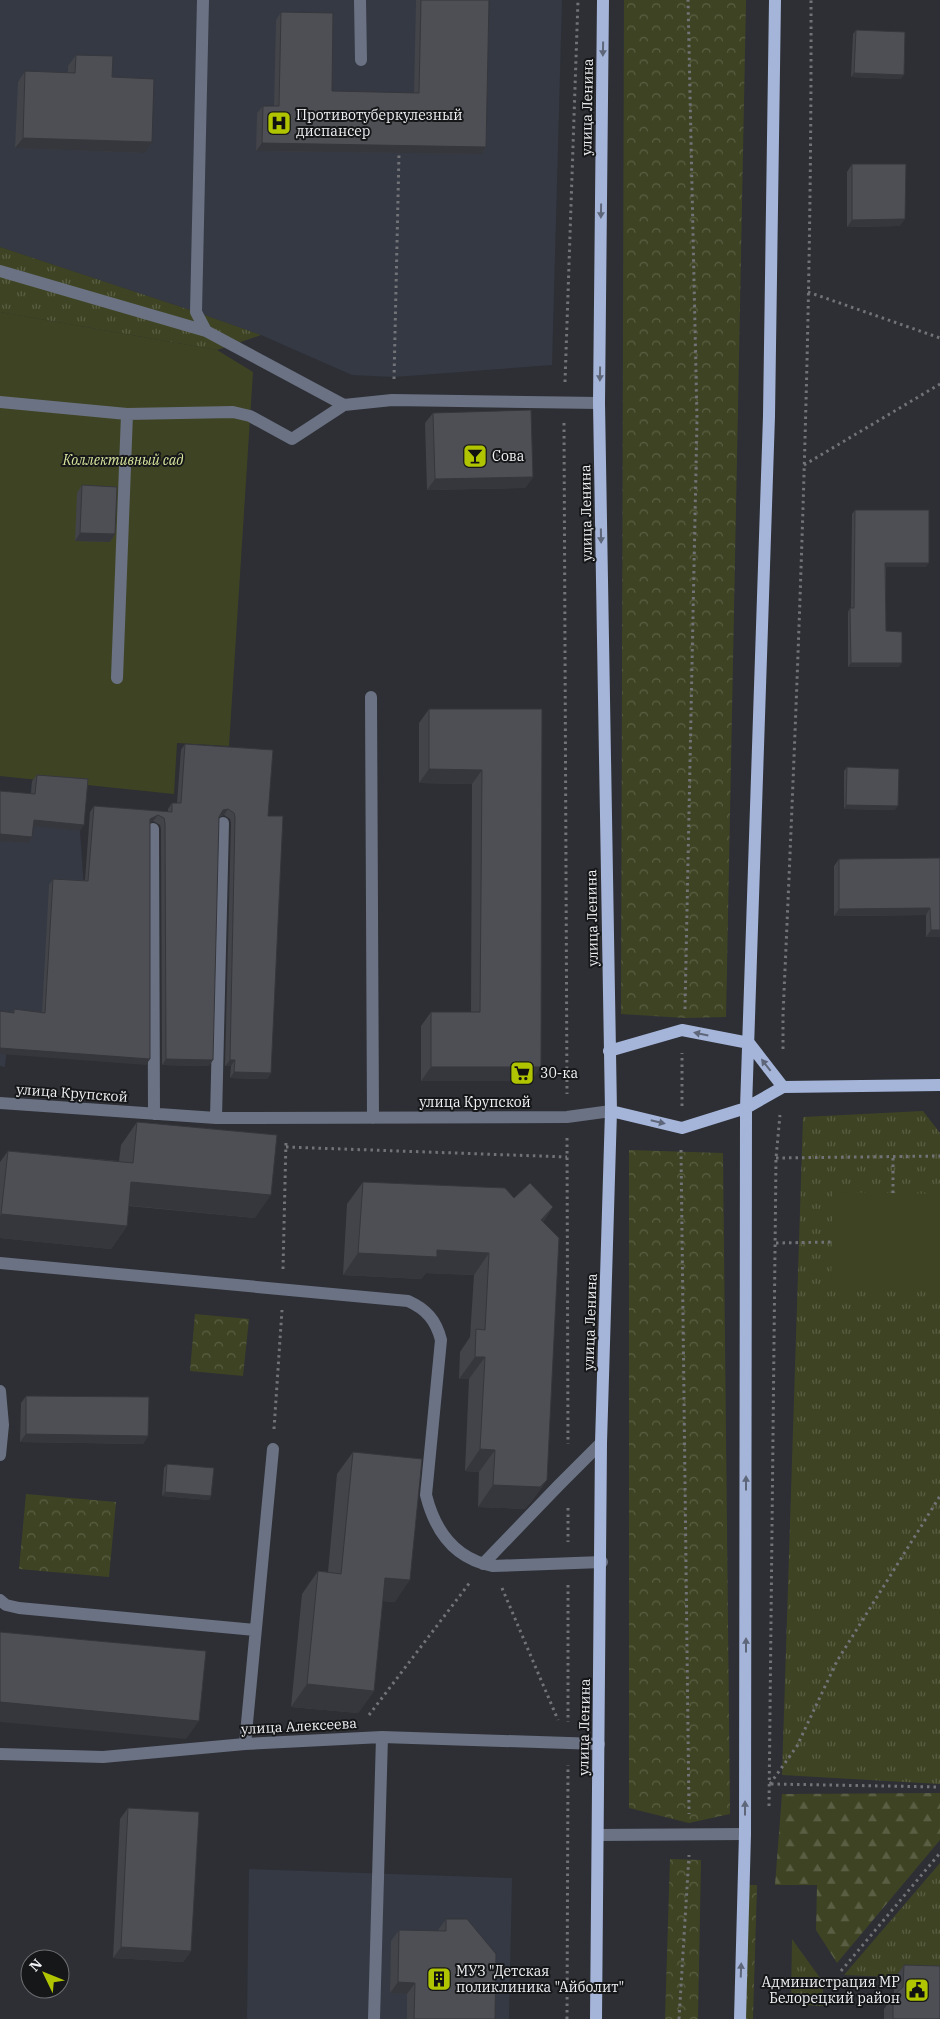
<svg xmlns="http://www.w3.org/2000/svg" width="940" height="2019" font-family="'IBM Plex Serif',serif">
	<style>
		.built { fill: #353944 }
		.grass { fill: url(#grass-tufts) }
		.forest { fill: url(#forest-firs) }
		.park { fill: url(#park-crowns) }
		.garden { fill: #3e4423 }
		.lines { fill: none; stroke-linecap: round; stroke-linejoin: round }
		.path { stroke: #717377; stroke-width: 3; stroke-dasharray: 2.5 4; stroke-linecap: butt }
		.minor { stroke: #6b7284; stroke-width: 12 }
		.major { stroke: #a5b4d9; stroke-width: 12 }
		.wall { fill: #424449 }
		.shaded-wall { fill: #36373c }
		.building { fill: #4d4f55; stroke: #36373c }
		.oneway { fill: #5e6679 }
		.labels { text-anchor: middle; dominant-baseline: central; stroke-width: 4; stroke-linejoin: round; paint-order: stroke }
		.street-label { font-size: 14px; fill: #f0f1f4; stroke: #161719 }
		.poi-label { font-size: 14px; fill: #f0f1f4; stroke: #161719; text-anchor: start }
		.park-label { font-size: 14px; font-style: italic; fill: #d8e69d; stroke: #161719 }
	</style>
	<defs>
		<pattern id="grass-tufts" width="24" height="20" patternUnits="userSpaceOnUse" patternTransform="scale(1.25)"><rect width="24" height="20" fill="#3e4423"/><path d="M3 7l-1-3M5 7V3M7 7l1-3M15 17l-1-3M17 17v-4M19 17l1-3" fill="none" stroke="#5a5f44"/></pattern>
		<pattern id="forest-firs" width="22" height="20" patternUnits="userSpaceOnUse" patternTransform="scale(1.25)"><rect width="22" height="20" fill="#3e4423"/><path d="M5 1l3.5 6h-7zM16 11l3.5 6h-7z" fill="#5a5f44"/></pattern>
		<pattern id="park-crowns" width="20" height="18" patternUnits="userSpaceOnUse" patternTransform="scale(1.25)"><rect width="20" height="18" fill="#3e4423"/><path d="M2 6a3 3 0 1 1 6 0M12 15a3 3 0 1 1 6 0" fill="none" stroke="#5a5f44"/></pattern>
	</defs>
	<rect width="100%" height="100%" fill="#2d2f34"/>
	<path class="built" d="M0 0H562L552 365 394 377 352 375 261 335 196 312 0 247Z
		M32 781 84 786 80 831 84 887 76 1020 10 1015 5 1067 0 1066V797L30 800Z
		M249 1869 512 1878 509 2019H247Z"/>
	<path class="grass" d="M0 247 196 312 261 335 217 350 0 312Z
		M923 1111 940 1133V1784L782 1775 803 1117Z
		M940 1863V1979L844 1975Z
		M792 1939 823 1982V2006L791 2004Z"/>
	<path class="forest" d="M940 1793V1840L837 1963 816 1930 817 1885H775L782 1794Z"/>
	<path class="park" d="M624 0H746L726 1017 685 1018 621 1014Z
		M629 1150 723 1153 730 1814 689 1823 629 1808Z
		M195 1314 249 1319 243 1376 190 1371Z
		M26 1494 116 1502 109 1577 19 1569Z
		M670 1859 701 1860 698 2019H665Z
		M744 1885H757L753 2019H740Z"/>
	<path class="garden" d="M0 312 217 350 253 372 229 746 177 743 174 794 0 776Z
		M833 1192 940 1194V1289L831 1287Z"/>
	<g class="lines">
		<path class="path" d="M808 292 940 338
			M394 379 399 153
			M565 382 578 0
			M564 423 567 1094
			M804 465 940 384
			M685 1009 697 420 688 0
			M783 1049V1015C798 677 812 338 811 0
			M682 1106V1053
			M567 1138 568 1444
			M286 1147 567 1157
			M681 1150 689 1814
			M776 1158 940 1156
			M893 1193V1156
			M776 1243 832 1242
			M283 1269 286 1140
			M274 1429 282 1310
			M568 1508V1542
			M568 1585V1722
			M502 1588 558 1720
			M369 1715 471 1581
			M770 1784 797 1746 837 1661 940 1496
			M771 1784 940 1787
			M769 1806 776 1158 780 1115
			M841 1971 940 1853
			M567 2019 568 1765
			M679 2019 689 1855"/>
		<path class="minor" d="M203 0 196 312 206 331
			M360 0 361 60
			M0 271 206 331 344 405 392 400 599 403
			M0 402 127 414 233 412 250 416 292 439 344 405
			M117 678 127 414
			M371 697 373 1118
			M153 829 154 1114
			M0 1103 216 1118 567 1117 611 1111
			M216 1118 223 823
			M0 1263 408 1301C426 1309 436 1320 441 1340L426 1495C435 1531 455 1559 493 1566L602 1562
			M0 1391 3 1425 0 1455
			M483 1564 559 1485 601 1443
			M0 1600 6 1605 19 1608 255 1630
			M245 1744 273 1449
			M0 1754 103 1757 245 1744 382 1737 599 1744
			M598 1835 745 1834
			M374 2019 382 1737"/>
		<path class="major" d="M609 1051 682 1030 749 1043 783 1087
			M611 1111 682 1128 746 1108 783 1087 940 1085
			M596 2019 601 1443 611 1111 599 403 603 0
			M740 2019 745 1834 746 1108 769 416 775 0"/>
	</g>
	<path class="wall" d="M416 0H489L486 147 481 154 256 151 257 113 263 106H274L276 20 281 12 332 91 414 93Z
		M856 30 901 79 851 77 853 34Z
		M76 55 112 77 152 142 145 153 15 148 18 82 25 71 68 72V66Z
		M852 164 900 226 847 227V172Z
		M433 413 533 477 525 488 427 490 425 423Z
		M82 485 115 534 110 542 75 541 77 493Z
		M855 510 926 567H886V631L899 667H848V612L850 608H851L852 514Z
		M429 709H542L531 1081H421V1026L431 1012H471L472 784 419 783V723Z
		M185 744 268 816 271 1073 267 1079 230 1078 231 1066H225L231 823 230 819 224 815 219 817 209 1066 162 1065 161 829 160 825 153 821 150 823 146 1065 12 1012 14 1009 42 1012 49 885 53 879 85 880 90 812 94 806 168 812V809L172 803H177L181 750Z
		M847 767 895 810 844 809V771Z
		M37 775 80 831 33 826 32 837 28 843 0 841V791L31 794 32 781Z
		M940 858V937H926V915L834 916V866L839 859Z
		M137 1122 255 1218 129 1206 127 1226 111 1249 0 1238V1162L8 1151 119 1161 121 1145Z
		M363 1182 514 1198 553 1207 543 1222 547 1480 531 1502 525 1509 478 1507 479 1472 465 1471 469 1379H459L460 1352 470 1337 474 1275 426 1273 421 1279 343 1275 347 1204Z
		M26 1396 148 1436 143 1444 20 1442 21 1403Z
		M353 1452 395 1602 382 1601 374 1691 358 1713 291 1707 302 1594 318 1571 328 1572 337 1474Z
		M167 1464 211 1496 209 1500 162 1496 164 1468Z
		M128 1808 191 1951 183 1962 113 1958 120 1819Z
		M446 1919 495 2019H407V1994L390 1993 391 1941 399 1930 438 1931V1930Z
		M904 1965 940 2019H884V2009L894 1995V1979Z"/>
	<path class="shaded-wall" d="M854 73 904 75 901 79 851 77Z
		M23 138 152 142 145 153 15 148Z
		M262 143 486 147 481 154 256 151Z
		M905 219 900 226 847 227 852 220Z
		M533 477 525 488 427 490 435 479Z
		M80 533 115 534 110 542 75 541Z
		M885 563H929L926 567H883Z
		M851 663H902L899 667H848Z
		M429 769 482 770 472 784 419 783Z
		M846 805 898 806 895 810 844 809Z
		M228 809 224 815 219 816 223 810Z
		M158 815 153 821 146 825 150 819Z
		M34 820 84 825 80 831 30 826Z
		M0 834 32 837 28 843 0 841Z
		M930 908 926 915 834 916 839 909Z
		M931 930H940V937H926Z
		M0 1048 150 1059 146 1065 0 1054Z
		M166 1059 213 1060 209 1066 162 1065Z
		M230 1060H235L231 1066H225Z
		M431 1067H541L531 1081H421Z
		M234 1072 271 1073 267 1079 230 1078Z
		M131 1182 271 1195 255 1218 115 1204Z
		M553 1207 537 1230 541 1220Z
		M1 1214 127 1226 111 1249 0 1238V1216Z
		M437 1250 489 1253 474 1275 426 1273 421 1279 343 1275 358 1253Z
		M475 1357H485L469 1379H459Z
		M26 1434 148 1436 143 1444 20 1442Z
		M480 1449 495 1450 479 1472 465 1471Z
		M547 1480 531 1502 525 1509 478 1507 493 1485Z
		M165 1492 211 1496 209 1500 162 1496Z
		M385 1578 410 1580 395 1602 369 1600Z
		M307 1684 374 1691 358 1713 291 1707Z
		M0 1702 199 1721 186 1739 0 1722Z
		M121 1947 191 1951 183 1962 113 1958Z
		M398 1982 415 1983 407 1994 390 1993Z"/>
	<path class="building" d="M421 0H489L486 147 262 143 263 106H279L281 12 333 13 332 91 419 93Z
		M856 30 905 32 904 75 854 73Z
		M76 55 113 56 112 77 154 79 152 142 23 138 25 71 75 73Z
		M852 164H906L905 219 852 220Z
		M531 410 533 477 435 479 433 413Z
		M82 485 117 487 115 534 80 533Z
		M855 510H929V563H885L886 631 902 632V663H851L850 608H854Z
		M429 709H542L541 1067H431V1012H480L482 770 429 769Z
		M185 744 273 750 268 816H283L271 1073 234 1072 235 1060H230L235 817 234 813 228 809 223 810 219 817 213 1060 166 1059 165 823 164 818 158 815 150 819V1059L0 1048V1011L14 1013V1009L45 1013 53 879 88 881 94 806 172 812V803H181Z
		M847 767 899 769 898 806 846 805Z
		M37 775 88 779 84 825 34 820 32 837 0 834V791L35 794Z
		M940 858V930H931L930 908 839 909V859Z
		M137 1122 277 1135 271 1195 131 1182 127 1226 1 1214 8 1151 133 1163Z
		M363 1182 505 1188 514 1198 530 1183 553 1207 541 1220 559 1238 547 1480 540 1487 493 1485 495 1450 480 1449 485 1357H475L476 1329 485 1330 489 1253 437 1250V1257L358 1253Z
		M26 1396 149 1397 148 1436 26 1434Z
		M353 1452 422 1459 410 1580 385 1578 374 1691 307 1684 318 1571 341 1574Z
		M167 1464 214 1468 211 1496 165 1492Z
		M0 1632 206 1651 199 1721 0 1702Z
		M128 1808 199 1812 191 1951 121 1947Z
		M446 1919H467L496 1954 495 2019H414L415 1983 398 1982 399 1930 446 1931Z
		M904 1965 940 1966V2019H893V1996L903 1987Z"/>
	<defs><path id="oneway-solid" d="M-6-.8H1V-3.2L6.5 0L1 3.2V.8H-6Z" transform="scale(1.25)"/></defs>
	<g class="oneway">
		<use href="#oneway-solid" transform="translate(603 49) rotate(91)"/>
		<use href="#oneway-solid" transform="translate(601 211) rotate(91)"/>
		<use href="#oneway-solid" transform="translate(600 374) rotate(91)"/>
		<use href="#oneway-solid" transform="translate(601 536) rotate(89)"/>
		<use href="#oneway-solid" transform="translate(701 1034) rotate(-168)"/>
		<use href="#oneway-solid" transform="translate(766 1065) rotate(-128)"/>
		<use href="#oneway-solid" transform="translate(658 1122) rotate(13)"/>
		<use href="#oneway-solid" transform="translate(746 1483) rotate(-90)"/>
		<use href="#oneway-solid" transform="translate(746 1645) rotate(-90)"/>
		<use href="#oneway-solid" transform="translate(745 1808) rotate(-90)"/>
		<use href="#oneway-solid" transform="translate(741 1970) rotate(-88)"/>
	</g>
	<defs>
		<g id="hospital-square" transform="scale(1.25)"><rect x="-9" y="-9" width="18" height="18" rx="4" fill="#b0c500" stroke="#161719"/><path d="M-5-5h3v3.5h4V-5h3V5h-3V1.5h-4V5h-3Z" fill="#111"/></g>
		<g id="bar-square" transform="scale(1.25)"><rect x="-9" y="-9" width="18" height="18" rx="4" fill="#b0c500" stroke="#161719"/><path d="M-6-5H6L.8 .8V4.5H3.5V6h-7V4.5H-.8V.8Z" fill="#111"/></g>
		<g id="supermarket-square" transform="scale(1.25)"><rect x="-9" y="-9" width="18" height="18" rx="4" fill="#b0c500" stroke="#161719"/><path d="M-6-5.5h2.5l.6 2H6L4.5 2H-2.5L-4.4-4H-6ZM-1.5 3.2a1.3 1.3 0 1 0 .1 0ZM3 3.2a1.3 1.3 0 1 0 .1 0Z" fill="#111"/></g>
		<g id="building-square" transform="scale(1.25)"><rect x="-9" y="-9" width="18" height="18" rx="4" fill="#b0c500" stroke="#161719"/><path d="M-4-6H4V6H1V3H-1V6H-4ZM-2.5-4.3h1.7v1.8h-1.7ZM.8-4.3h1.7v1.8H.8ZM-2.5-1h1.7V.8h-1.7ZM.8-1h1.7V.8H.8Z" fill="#111"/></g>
		<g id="civic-square" transform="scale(1.25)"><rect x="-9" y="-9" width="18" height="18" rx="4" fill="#b0c500" stroke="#161719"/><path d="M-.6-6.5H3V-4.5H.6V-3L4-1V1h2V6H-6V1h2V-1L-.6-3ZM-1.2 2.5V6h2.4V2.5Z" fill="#111"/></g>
	</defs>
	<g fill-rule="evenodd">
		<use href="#hospital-square" x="279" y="123"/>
		<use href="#bar-square" x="475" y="456"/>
		<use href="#supermarket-square" x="522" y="1073"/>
		<use href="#building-square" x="439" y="1979"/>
		<use href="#civic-square" x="917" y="1990"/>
	</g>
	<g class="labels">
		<g class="street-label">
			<text transform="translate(587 107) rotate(-89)">улица Ленина</text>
			<text transform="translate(586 513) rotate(-91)">улица Ленина</text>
			<text transform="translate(592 918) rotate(-91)">улица Ленина</text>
			<text transform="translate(72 1093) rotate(4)">улица Крупской</text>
			<text x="475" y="1102">улица Крупской</text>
			<text transform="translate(590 1322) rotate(-88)">улица Ленина</text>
			<text transform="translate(299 1726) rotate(-3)">улица Алексеева</text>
			<text transform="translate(584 1727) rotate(-89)">улица Ленина</text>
		</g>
		<g class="poi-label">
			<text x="296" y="115">Противотуберкулезный<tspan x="296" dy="16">диспансер</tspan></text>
			<text x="492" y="456">Сова</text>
			<text x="540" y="1073">30-ка</text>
			<text x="456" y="1971">МУЗ "Детская<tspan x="456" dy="16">поликлиника "Айболит"</tspan></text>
			<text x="900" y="1982" text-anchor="end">Администрация МР<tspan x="900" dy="16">Белорецкий район</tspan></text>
		</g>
		<g class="park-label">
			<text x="123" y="460">Коллективный сад</text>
		</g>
	</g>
	<g transform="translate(45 1974) rotate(313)"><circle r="24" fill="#161719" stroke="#6d6e71"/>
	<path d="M0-4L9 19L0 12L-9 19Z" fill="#b0c500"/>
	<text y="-8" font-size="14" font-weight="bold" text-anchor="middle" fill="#f0f1f4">N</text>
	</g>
</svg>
